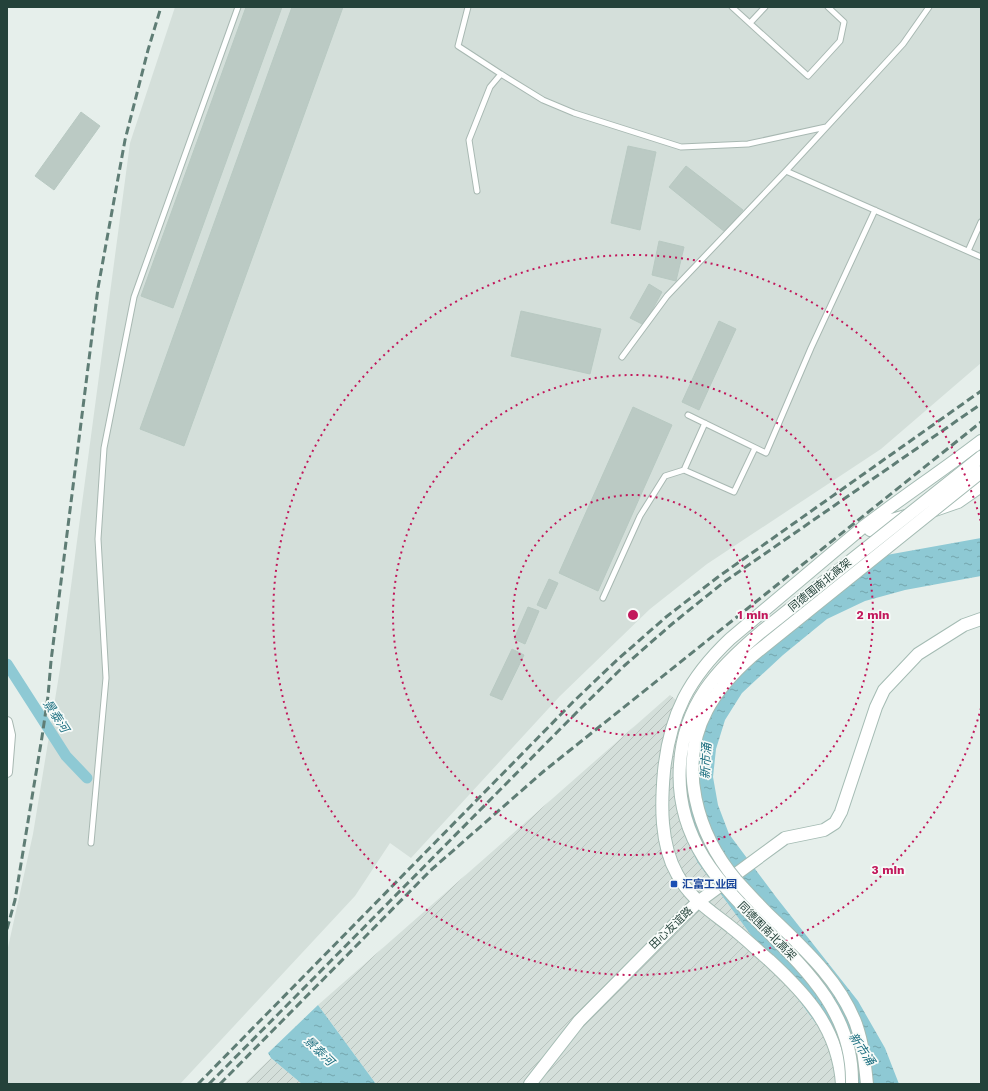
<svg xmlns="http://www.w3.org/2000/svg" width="988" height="1091" font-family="'Work Sans','Noto Sans SC',sans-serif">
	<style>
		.built { fill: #d4dfda }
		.industrial { fill: url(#industrial-furrows) }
		.water { fill: url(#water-ripples) }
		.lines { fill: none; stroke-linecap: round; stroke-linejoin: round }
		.canal { stroke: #8ec9d4; stroke-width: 11 }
		.building { fill: #bbcac4; stroke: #b8c9c2 }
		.lane-casing { stroke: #a8b8b2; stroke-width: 7 }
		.street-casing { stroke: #a8b8b2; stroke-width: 12 }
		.secondary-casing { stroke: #a4bbb3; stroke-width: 14 }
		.lane { stroke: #fff; stroke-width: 5 }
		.street { stroke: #fff; stroke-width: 10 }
		.secondary { stroke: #fff; stroke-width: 12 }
		.rail { stroke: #5f7d75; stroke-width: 3; stroke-dasharray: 8 4; stroke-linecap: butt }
		.secondary-bridge-casing { stroke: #a4bbb3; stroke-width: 14; stroke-linecap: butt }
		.secondary-bridge { stroke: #fff; stroke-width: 12 }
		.ring { fill: none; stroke: #c2185b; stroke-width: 2; stroke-dasharray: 2 4 }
		.transit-dot { fill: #1a4fb4; stroke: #f7fbf9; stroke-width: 1.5 }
		.labels { text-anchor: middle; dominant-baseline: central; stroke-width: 3.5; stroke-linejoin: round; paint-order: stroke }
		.street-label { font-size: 11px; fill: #24423a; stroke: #f7fbf9 }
		.transit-label { font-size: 11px; font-weight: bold; fill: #164399; stroke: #f7fbf9; text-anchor: start }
		.water-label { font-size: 12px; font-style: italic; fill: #1c6f80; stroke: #f7fbf9 }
		.centre { fill: #c2185b; stroke: #f7fbf9; stroke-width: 2 }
		.ring-label { font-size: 12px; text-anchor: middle; font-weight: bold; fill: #c2185b; stroke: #f7fbf9; stroke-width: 3.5; stroke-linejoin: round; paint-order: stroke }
	</style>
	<defs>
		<pattern id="industrial-furrows" width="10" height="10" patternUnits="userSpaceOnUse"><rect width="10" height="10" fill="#d4dfda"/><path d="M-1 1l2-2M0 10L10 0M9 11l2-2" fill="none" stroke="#b6c1bc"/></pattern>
		<pattern id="water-ripples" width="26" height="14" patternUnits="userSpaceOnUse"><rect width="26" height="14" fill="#8ec9d4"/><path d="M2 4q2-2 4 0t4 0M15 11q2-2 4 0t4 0" fill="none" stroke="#74a5ad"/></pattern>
	</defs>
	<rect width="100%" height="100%" fill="#e6efeb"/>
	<path class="built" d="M175 7H981V363L881 449 707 564 650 609 560 696 411 858 390 843 355 896 180 1084H7V952L33 834 60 669 130 143Z"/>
	<path class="industrial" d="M670 695 688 710 760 948 839 1055 850 1084H376L318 1005Z
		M271 1058 302 1084H244Z"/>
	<path class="water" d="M981 538V576L905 590 865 601 827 619 783 655 742 693 725 720 716 749 713 777 718 805 729 834 776 897 858 1001 885 1048 899 1084H850L839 1055 698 863 686 839 681 812 676 771 709 676 737 647 786 604 829 572 881 556Z
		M318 1005 376 1084H302L271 1058 268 1053Z"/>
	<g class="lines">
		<path class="canal" d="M7 664 66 756 87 778"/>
	</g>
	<path class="building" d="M246 7H282L173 308 141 296Z
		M292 7H343L184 446 140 429Z
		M81 112 100 126 54 190 35 176Z
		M628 146 656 152 640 230 611 223Z
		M686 166 743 210 725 232 669 187Z
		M659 241 684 247 676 281 652 275Z
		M649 284 662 292 644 325 630 318Z
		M521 311 601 329 590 374 511 356Z
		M719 321 736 329 699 410 682 402Z
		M633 407 672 425 598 591 559 573Z
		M549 579 558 583 546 609 537 605Z
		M528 607 539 611 525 644 514 639Z
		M512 649 524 655 502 700 490 695Z"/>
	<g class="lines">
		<g class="lane-casing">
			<path id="lane" d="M468 7 458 46 501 74 543 100 574 113 681 147 748 144 826 127
				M732 7 808 76 840 41 844 22 828 7
				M750 23 765 7
				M786 171 981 257
				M477 191 469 140 490 87 501 74
				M968 251 981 222
				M622 357 667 296 786 171 903 44 929 7
				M688 415 766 453 811 348 875 210
				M705 423 684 470 734 492 755 448
				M603 598 640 516 665 476 684 470
				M91 843 106 678 98 539 104 448 134 297 238 7"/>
		</g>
		<g class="street-casing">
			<path id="street" d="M7 722 10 735 7 772"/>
		</g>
		<g class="secondary-casing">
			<path id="secondary" d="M935 510 958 502 981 486
				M870 530 885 522 909 515
				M530 1084 579 1021 679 920 698 902 785 838 824 830 835 823 841 812 876 707 884 690 918 654 964 625 981 619
				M842 1084C838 1029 808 996 769 960 757 950 745 938 732 928 711 911 691 900 677 874 660 844 661 804 664 771 670 714 689 678 730 639L862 528C901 498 942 471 981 441"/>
		</g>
		<use href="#lane" class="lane"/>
		<use href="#street" class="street"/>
		<use href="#secondary" class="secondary"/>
		<path class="rail" d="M7 929 15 900 42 737 48 696 51 661 98 288 125 140 148 50 161 7
			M198 1084 573 702 617 660 666 617 718 577 981 391
			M209 1084 581 708 624 666 672 624 724 582 981 404
			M220 1084 431 870 544 771 981 422"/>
		<g class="secondary-bridge-casing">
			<path id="secondary-bridge" d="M852 1084C855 945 669 910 680 764 684 704 717 669 761 632L981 457
				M867 1084C865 1064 863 1044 856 1024 839 979 801 946 767 913 756 902 746 891 736 880 697 834 677 766 707 710 718 689 734 672 752 656L981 472"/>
		</g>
		<use href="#secondary-bridge" class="secondary-bridge"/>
	</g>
	<g class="ring">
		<circle cx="633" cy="615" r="120"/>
		<circle cx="633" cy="615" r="240"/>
		<path d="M981 708A360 360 0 1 1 981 522"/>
	</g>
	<rect class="transit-dot" x="670" y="880" width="8" height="8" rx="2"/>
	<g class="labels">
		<g class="street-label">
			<text transform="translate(820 585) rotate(-39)">同德围南北高架</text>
			<text transform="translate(671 928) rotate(-44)">田心友谊路</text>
			<text transform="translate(767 931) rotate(45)">同德围南北高架</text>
		</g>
		<g class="transit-label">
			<text x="682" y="884">汇富工业园</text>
		</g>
		<g class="water-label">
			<text transform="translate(56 716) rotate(57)">景泰河</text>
			<text transform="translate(706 761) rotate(-87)">新市涌</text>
			<text transform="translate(862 1049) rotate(56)">新市涌</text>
			<text transform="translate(319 1051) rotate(44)">景泰河</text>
		</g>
	</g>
	<circle cx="633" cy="615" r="6" class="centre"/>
	<g class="ring-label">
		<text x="753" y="619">1 min</text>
		<text x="873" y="619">2 min</text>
		<text x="888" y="874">3 min</text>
	</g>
	<rect width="988" height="1091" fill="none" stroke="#24423a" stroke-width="16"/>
</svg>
